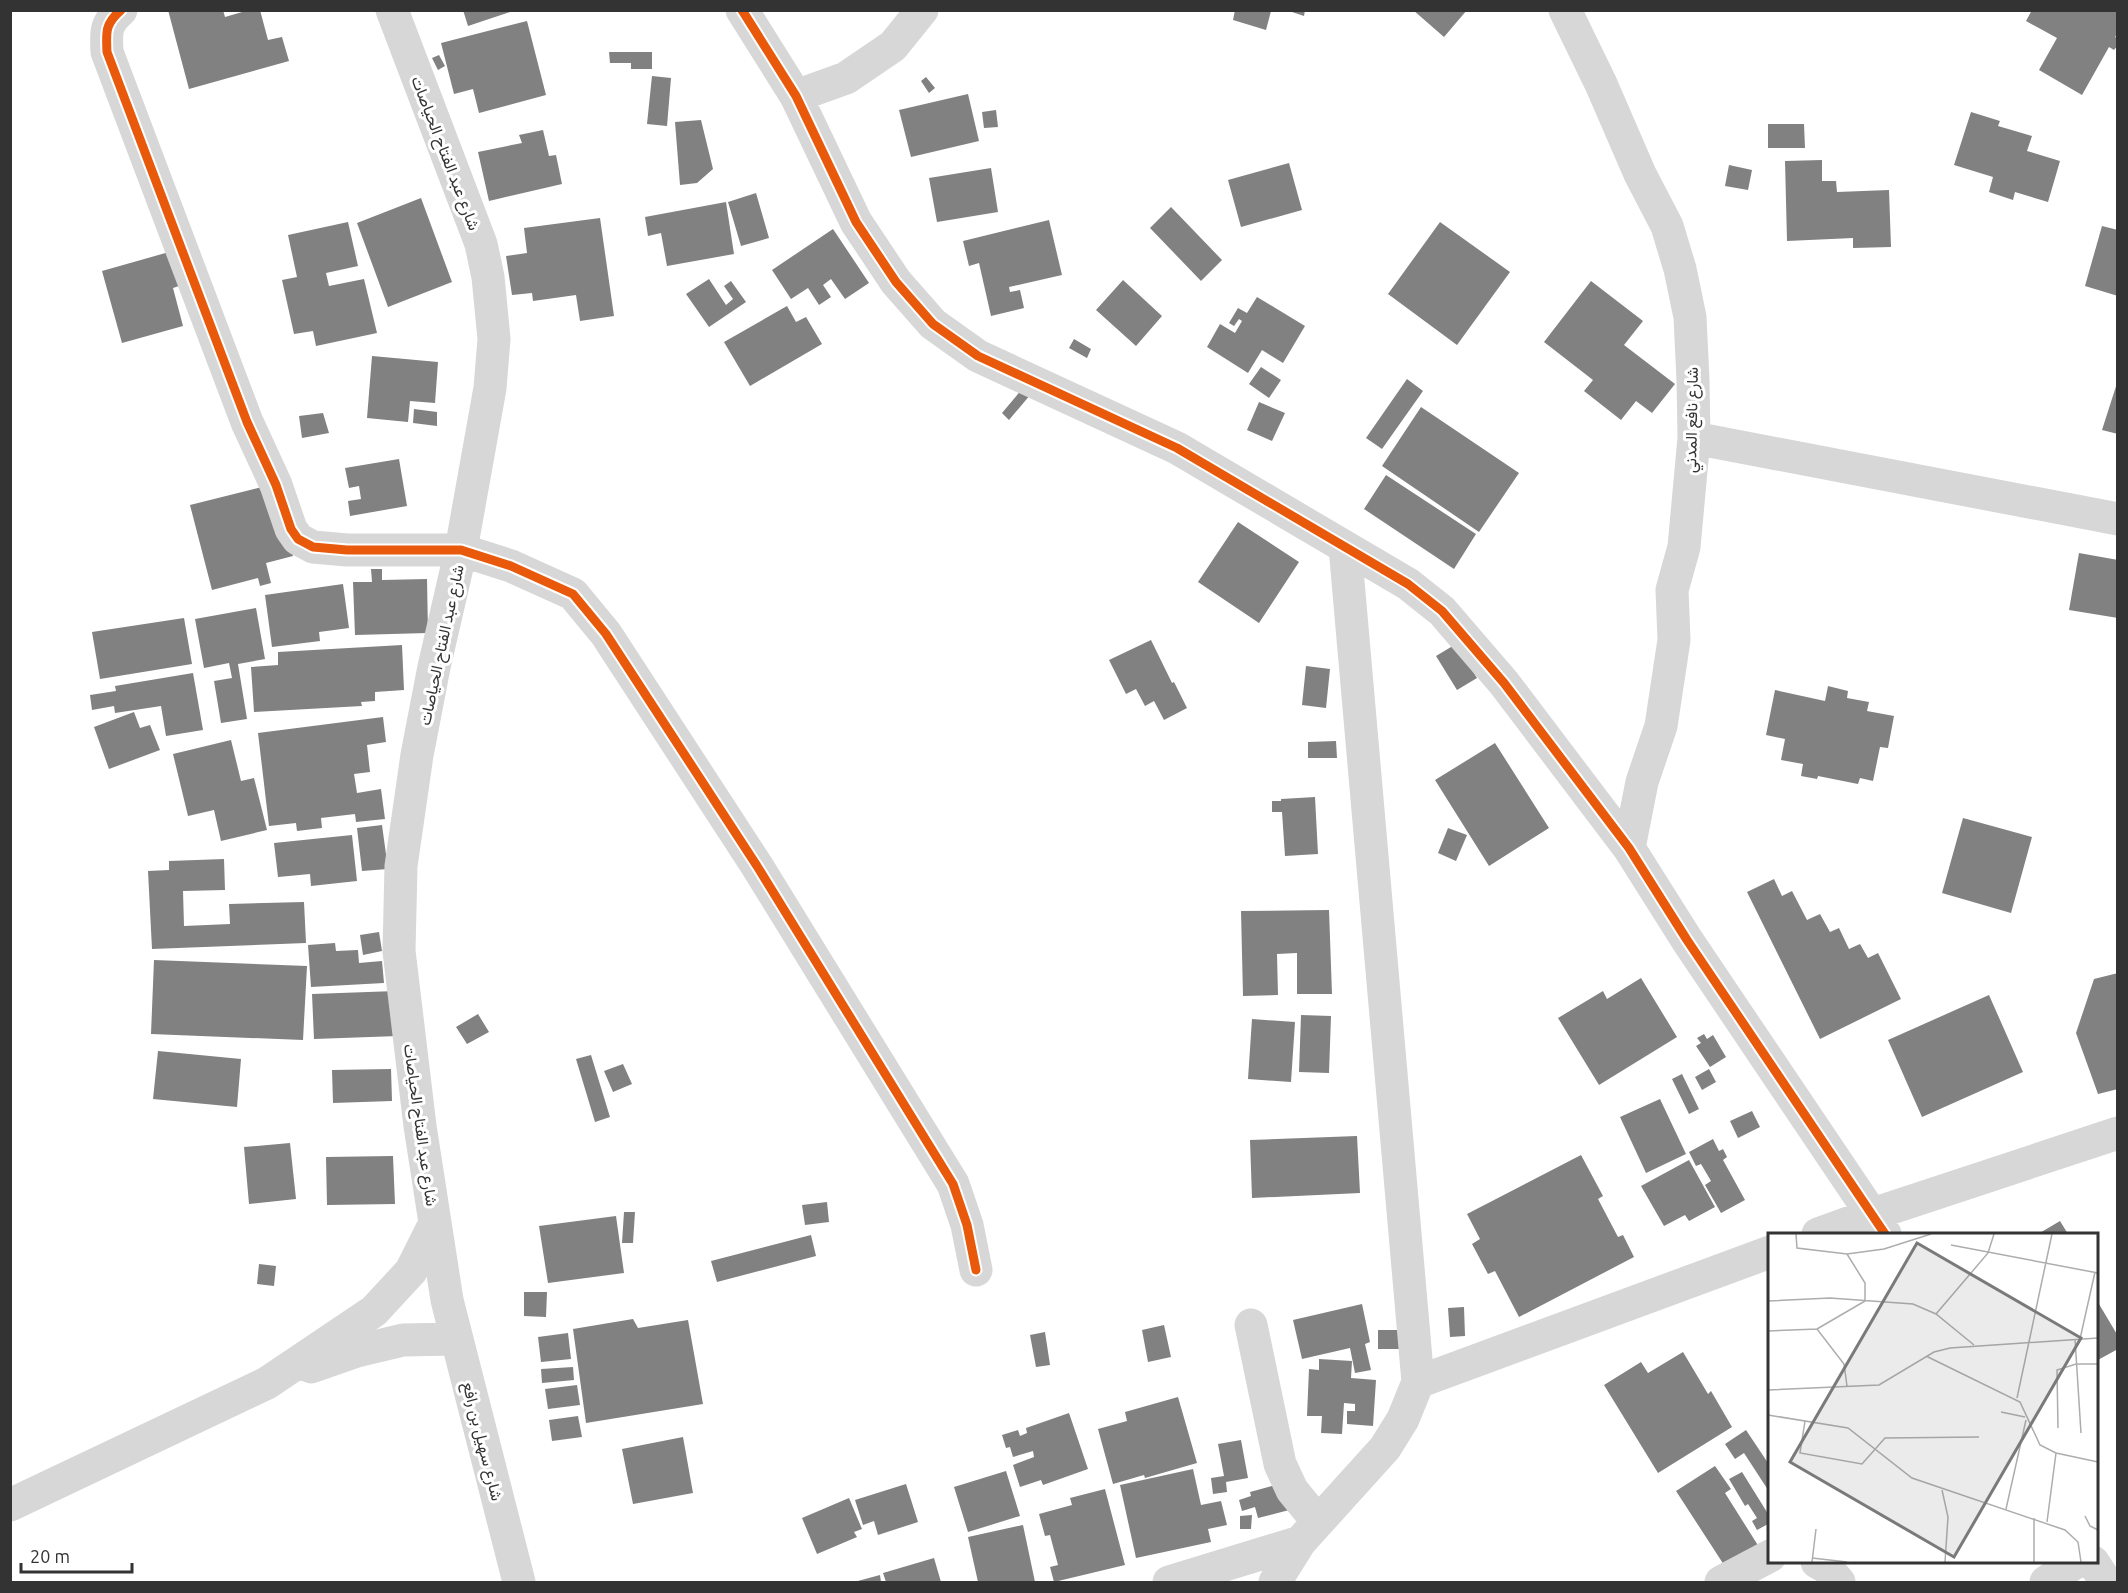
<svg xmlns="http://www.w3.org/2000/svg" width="2128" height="1593" font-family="Ubuntu,Vazirmatn,sans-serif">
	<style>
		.building { fill: #818181 }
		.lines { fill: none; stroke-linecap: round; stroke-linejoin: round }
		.minor { stroke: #d7d7d7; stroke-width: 33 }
		.cycleway-casing { stroke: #fff; stroke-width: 13 }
		.cycleway { stroke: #e8590c; stroke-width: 9 }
		.labels { text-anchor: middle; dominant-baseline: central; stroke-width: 6; stroke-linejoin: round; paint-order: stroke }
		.street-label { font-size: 16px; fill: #333; stroke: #fff }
		.inset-road { fill: none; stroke: #adadad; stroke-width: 1.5 }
		.view { fill: #7a7a7a; fill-opacity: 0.15; stroke: #7a7a7a; stroke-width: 3 }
		.inset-edge { fill: none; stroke: #333; stroke-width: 3 }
	</style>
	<rect width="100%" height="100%" fill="#fff"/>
	<path class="building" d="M168 10H223L225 17 249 10H260L268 40 282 37 289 61 189 89Z
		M463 10H513V11L468 26Z
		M1235 10 1271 11 1266 30 1233 20Z
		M1286 10H1305L1304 16Z
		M1413 10H1467L1444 37Z
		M2032 10H2118V33L2115 37 2118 38V45L2114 50 2109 47 2082 95 2039 70 2057 38 2026 21Z
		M527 21 546 95 479 113 473 89 454 94 441 43Z
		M609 52H652V69H631V63H610Z
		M439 55 445 66 438 70 432 58Z
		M652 76 671 78 667 126 647 124Z
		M926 77 935 88 929 93 921 81Z
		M968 94 979 141 911 157 899 110Z
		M996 110 998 127 984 128 982 112Z
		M1971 112 2000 121 1998 126 2032 136 2027 151 2060 161 2048 202 2015 192 2013 200 1989 192 1993 177 1954 165Z
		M701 120 713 169 697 183 680 185 675 122Z
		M1768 124H1804L1805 148H1768Z
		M543 130 549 156 556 155 562 184 489 201 478 152 522 143 519 135Z
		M1822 160V181H1836L1837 192 1889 190 1891 247 1853 248V238L1787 241 1785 161Z
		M1289 163 1302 210 1241 227 1228 180Z
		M1729 165 1752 170 1748 190 1725 186Z
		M991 168 998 212 937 222 929 178Z
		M756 193 769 238 741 246 728 202Z
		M421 198 452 282 388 307 357 223Z
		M726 202 734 254 667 266 661 233 648 236 645 217Z
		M1171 207 1222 260 1201 281 1150 228Z
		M600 218 614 316 580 321 576 295 533 301 532 293 512 295 506 256 527 253 524 228Z
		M1049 220 1062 275 1009 287 1010 292 1020 290 1024 308 991 316 979 263 969 266 963 241Z
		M348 222 358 266 326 273 329 286 364 279 377 333 316 346 313 331 294 334 282 280 297 277 288 235Z
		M1440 222 1510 272 1457 345 1388 294Z
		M2102 226 2118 230V296L2085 286Z
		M833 229 869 283 845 299 831 279 823 285 831 297 819 305 808 288 791 299 772 270Z
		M169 252 179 286 173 288 183 326 122 343 102 271Z
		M709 279 726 305 733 299 724 286 731 281 746 302 709 327 686 294Z
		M1123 280 1162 316 1136 346 1096 310Z
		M1591 281 1643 321 1624 345 1675 384 1652 413 1636 401 1621 420 1584 391 1593 380 1544 342Z
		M1257 297 1305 326 1283 363 1262 350 1248 373 1207 347 1220 324 1235 333 1242 321 1239 319 1234 326 1229 323 1238 308 1247 313Z
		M787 306 796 322 806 317 822 344 750 386 724 342Z
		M1074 339 1091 349 1087 358 1069 348Z
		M372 356 438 362 435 403 410 401 408 422 367 418Z
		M1261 367 1281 380 1269 398 1249 384Z
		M1407 379 1423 391 1382 449 1366 438Z
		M2118 380V434L2102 430Z
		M1023 388 1031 394 1009 420 1002 413Z
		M1259 402 1285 413 1272 441 1247 430Z
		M1421 407 1519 473 1479 532 1382 466Z
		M414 409 437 412V426L413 423Z
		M323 413 329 433 302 438 299 416Z
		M399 459 407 506 350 516 348 501 361 499 359 486 349 488 345 468Z
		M1386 475 1476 534 1454 569 1364 509Z
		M274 484 293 556 266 563 271 583 260 586 258 578 212 590 190 505Z
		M1238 522 1299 562 1259 623 1198 582Z
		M2079 553 2118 560V618L2069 610Z
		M371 569H382V580L427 579 428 633 355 635 353 582H372Z
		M343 584 349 628 319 632 320 641 272 647 265 595Z
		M256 608 265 659 238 664 247 719 221 723 214 681 232 678 229 663 204 668 195 619Z
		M184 618 192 664 100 679 92 632Z
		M1151 640 1172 683 1174 682 1187 708 1164 720 1154 701 1145 706 1136 689 1126 694 1109 660Z
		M1456 644 1477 678 1457 690 1436 656Z
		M402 645 404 690 375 692V701L361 702 362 706 254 712 251 667 278 665V652Z
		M1306 666 1330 669 1326 708 1302 705Z
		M193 673 203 730 166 736 161 706 115 713 114 706 92 710 90 695 116 691 115 686Z
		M1828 686 1848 691 1847 698 1869 702 1867 711 1894 716 1888 748 1880 747 1873 781 1860 778 1858 784 1818 776 1817 779 1801 776 1803 764 1781 760 1785 739 1766 735 1775 690 1825 701Z
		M134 712 140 728 150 725 160 750 109 769 94 727Z
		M383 717 386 742 367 745 370 772 354 774 357 793 381 789 385 819 356 822 355 814 321 818 322 828 297 831 296 823 269 826 258 733Z
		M231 740 241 781 254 778 267 830 221 841 214 810 188 816 173 754Z
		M1336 741 1337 758H1308V742Z
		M1495 743 1549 828 1489 866 1435 780Z
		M1315 797 1318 854 1285 856 1282 812H1272V801H1281V799Z
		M1963 818 2032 837 2011 913 1942 893Z
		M382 825 388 869 362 871 357 828Z
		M1448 828 1467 835 1456 861 1438 853Z
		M352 835 357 881 311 886 310 874 278 877 274 843Z
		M224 859 225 890 183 891 184 926 230 924 229 904 304 902 306 943 152 949 148 871 169 870V861Z
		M1774 879 1782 896 1792 891 1807 920 1820 914 1830 932 1839 928 1849 949 1860 944 1868 958 1878 953 1901 999 1820 1039 1747 892Z
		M1329 910 1332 994H1297V953L1277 954 1278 995 1243 996 1241 911Z
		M379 932 382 951 363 955 360 935Z
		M335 943 336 951 358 950 359 963 382 961 384 983 311 987 308 945Z
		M154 960 307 966 303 1040 151 1034Z
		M2118 973V1089L2098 1094 2076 1033 2094 979Z
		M1641 978 1677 1037 1599 1085 1558 1018 1603 991 1607 999Z
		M396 991 398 1036 314 1039 312 994Z
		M1989 995 2023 1072 1922 1117 1888 1040Z
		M478 1014 489 1032 467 1044 456 1027Z
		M1301 1015 1331 1016 1329 1073 1299 1072Z
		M1252 1019 1295 1022 1291 1082 1248 1079Z
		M1704 1034 1707 1039 1713 1035 1726 1057 1710 1067 1696 1046 1701 1043 1697 1038Z
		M158 1051 241 1059 237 1107 153 1099Z
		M591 1055 610 1117 595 1122 576 1059Z
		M623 1064 632 1084 613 1092 604 1071Z
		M391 1069 392 1101 333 1103 332 1070Z
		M1709 1069 1716 1082 1702 1090 1695 1077Z
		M1682 1074 1699 1109 1689 1114 1672 1079Z
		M1660 1099 1686 1154 1646 1173 1620 1117Z
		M1752 1111 1760 1127 1738 1138 1730 1121Z
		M1357 1136 1360 1193 1252 1198 1250 1140Z
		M1713 1139 1719 1151 1723 1149 1727 1157 1723 1160 1745 1200 1721 1213 1705 1185 1711 1181 1701 1164 1696 1166 1689 1152Z
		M290 1143 296 1199 249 1204 244 1147Z
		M1581 1155 1603 1196 1598 1199 1618 1237 1623 1235 1634 1257 1519 1317 1495 1271 1488 1274 1472 1244 1480 1239 1467 1214Z
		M393 1156 395 1204 327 1205 326 1157Z
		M1689 1160 1715 1207 1689 1221 1685 1215 1664 1226 1641 1186Z
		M827 1202 829 1222 805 1225 802 1205Z
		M624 1212H635L633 1243H622Z
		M616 1216 624 1273 548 1283 539 1226Z
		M2060 1221 2068 1234H2038Z
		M811 1235 816 1256 717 1282 711 1261Z
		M259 1264 276 1266 274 1286 257 1284Z
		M524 1292H547L546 1317 524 1316Z
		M2096 1299 2118 1336V1349L2096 1361Z
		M1362 1304 1370 1342 1365 1344 1371 1370 1355 1373 1350 1348 1302 1359 1293 1320Z
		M1464 1307 1465 1336 1450 1337 1448 1308Z
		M633 1319 638 1328 688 1320 703 1404 586 1423 573 1329Z
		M1164 1325 1171 1357 1148 1362 1142 1330Z
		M1378 1330H1407V1349H1378Z
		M1045 1332 1050 1365 1036 1367 1030 1335Z
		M568 1333 571 1359 541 1362 538 1337Z
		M1683 1352 1708 1394 1711 1391 1732 1427 1658 1473 1604 1385 1641 1362 1648 1373Z
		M1319 1359 1352 1361 1351 1378 1376 1380 1373 1426 1347 1424V1411H1355V1404L1344 1403 1342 1434 1321 1433 1322 1416H1307L1309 1369 1319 1370Z
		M573 1367 574 1380 542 1383 541 1369Z
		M577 1385 580 1405 548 1409 545 1389Z
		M1178 1397 1197 1463 1145 1478 1144 1475 1113 1484 1098 1429 1127 1421 1125 1412Z
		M1069 1413 1088 1469 1043 1485 1041 1480 1020 1487 1013 1465 1034 1457 1033 1451 1013 1457 1010 1447 1006 1448 1002 1435 1018 1430 1020 1436 1027 1433 1026 1428Z
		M578 1416 582 1437 552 1441 549 1420Z
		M1746 1430 1770 1466V1493L1744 1453 1735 1459 1725 1444Z
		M683 1437 693 1493 633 1504 622 1449Z
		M1241 1440 1248 1478 1226 1482 1227 1492 1213 1494 1211 1478 1224 1476 1218 1444Z
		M1715 1466 1731 1489 1725 1493 1759 1547 1726 1568 1676 1491Z
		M1193 1469 1201 1505 1221 1501 1227 1525 1208 1529 1211 1542 1136 1558 1120 1485Z
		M1006 1471 1020 1516 968 1532 954 1487Z
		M1742 1472 1770 1517V1523L1757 1530 1752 1521 1757 1518 1748 1504 1745 1506 1729 1479Z
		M1286 1482 1293 1509 1258 1518 1255 1507 1242 1511 1239 1500 1251 1496 1250 1492Z
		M906 1484 918 1522 878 1535 874 1521 863 1525 855 1500Z
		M1105 1489 1125 1565 1054 1582 1050 1567 1058 1565 1050 1535 1045 1536 1039 1514 1072 1505 1070 1498Z
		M849 1498 862 1529 854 1532 857 1537 817 1554 802 1518Z
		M1252 1515 1251 1529H1240V1516Z
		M1023 1525 1035 1582H978L968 1537Z
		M934 1558 941 1582H886L883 1573Z
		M880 1575 881 1582H854Z"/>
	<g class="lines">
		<path class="minor" d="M121 10C105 24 106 32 107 52L247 422 276 485 291 529 298 539 313 547 347 550H461L511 566 573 594 606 634 757 866 953 1184 967 1225 976 1270
			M392 10 481 244 488 277 494 339 490 388 461 550 434 667 417 755 401 866 399 951 420 1126 447 1300 519 1582
			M742 10 796 96 856 222 896 282 933 324 978 356 1177 448 1408 584 1442 611 1504 683 1629 848 1687 940 1885 1234
			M1565 10 1601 84 1640 174 1667 226 1680 269 1690 317 1693 380 1694 438 1684 547 1672 590 1674 640 1661 726 1642 782 1629 848
			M796 96 846 78 893 46 922 10
			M1694 438 2118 519
			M1818 1234 1873 1214 2118 1133
			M1251 1325 1280 1464 1292 1490 1318 1522
			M311 1367 357 1351 403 1340 457 1339
			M1418 1382 1770 1252
			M10 1505 267 1383 374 1311 411 1271 435 1223
			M1817 1562 1826 1567 1839 1582
			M2093 1562 2106 1582
			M1169 1582 1300 1542
			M1275 1582 1300 1542 1385 1448 1403 1419 1418 1382 1345 547
			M1721 1582 1770 1556
			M2046 1582 2076 1562"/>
		<g class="cycleway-casing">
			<path id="cycleway" d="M121 10C105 24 106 32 107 52L247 422 276 485 291 529 298 539 313 547 347 550H461L511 566 573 594 606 634 757 866 953 1184 967 1225 976 1270
				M742 10 796 96 856 222 896 282 933 324 978 356 1177 448 1408 584 1442 611 1504 683 1629 848 1687 940 1885 1234"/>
		</g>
		<use href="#cycleway" class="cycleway"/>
	</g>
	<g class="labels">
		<g class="street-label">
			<text transform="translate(446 153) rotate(69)">شارع عبد الفتاح الحياصات</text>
			<text transform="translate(1691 420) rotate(-89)">شارع نافع المدني</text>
			<text transform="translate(441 645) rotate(-78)">شارع عبد الفتاح الحياصات</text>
			<text transform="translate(421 1125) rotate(82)">شارع عبد الفتاح الحياصات</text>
			<text transform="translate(483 1441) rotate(76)">شارع سهيل بن رافع</text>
		</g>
	</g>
	<g transform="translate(1768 1233)">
		<rect width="330" height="330" fill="#fff"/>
		<path class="inset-road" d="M28 1 29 15 79 21 116 16 163 1M183 12 330 40M0 68 62 65 145 71 168 81 206 112M168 81 220 20 226 1M49 96 97 68V50L79 21M0 98 49 96 76 131 79 153M307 106 313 200M312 106 327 39M158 123 252 169 272 212 288 220 279 289M0 157 111 152 166 119 182 115 330 105M249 165 284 1M233 179 257 184M0 182 80 195 144 245 297 297 310 309 313 329M37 188 32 220 94 231 117 205 211 204M290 195 289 137 308 131H330M288 220 330 229M174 257 180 284 177 329M238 276 258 187M317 283 322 293 330 297M266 285V329M44 325 79 329M44 329 48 296"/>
		<path class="view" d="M149 10 313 105 186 324 22 229Z"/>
		<rect width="330" height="330" class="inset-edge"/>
	</g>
	<rect width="2128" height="1593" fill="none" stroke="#333333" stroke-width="24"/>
	<path d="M21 1563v9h111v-9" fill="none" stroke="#333333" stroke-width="3"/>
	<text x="30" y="1563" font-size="18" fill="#333333" stroke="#ffffff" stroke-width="4.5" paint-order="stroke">20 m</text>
</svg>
